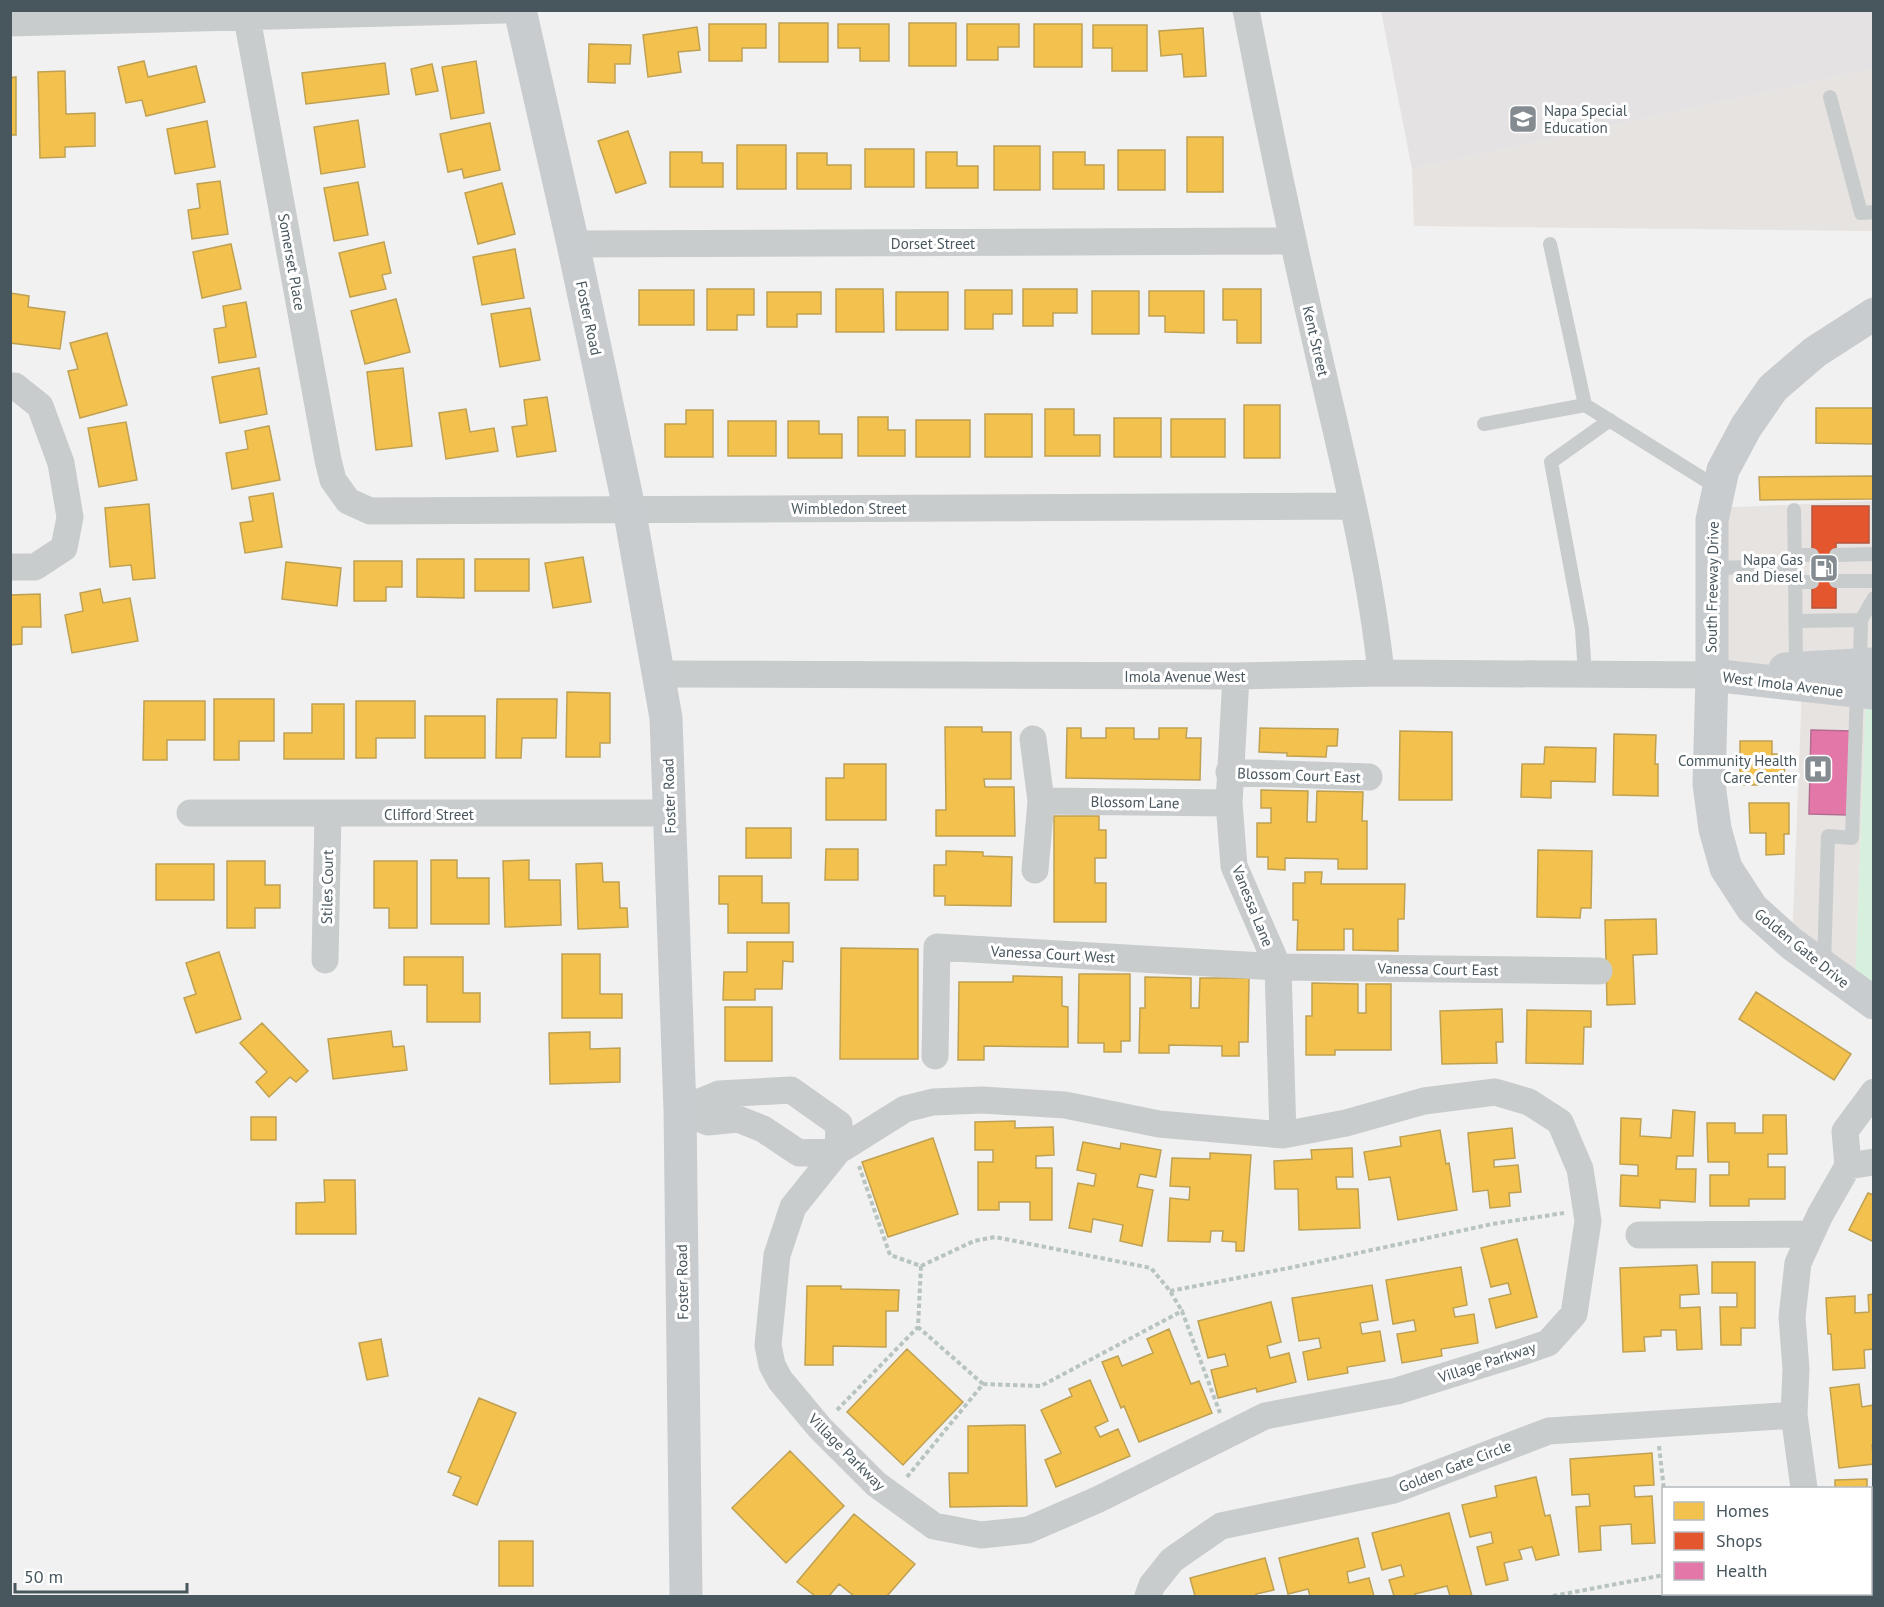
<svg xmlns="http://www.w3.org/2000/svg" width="1884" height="1607" font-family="'PT Sans',sans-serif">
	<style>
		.commercial { fill: #e6e3e0 }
		.education { fill: #e4e2e3 }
		.green { fill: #d6f0dd }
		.homes { fill: #f2c14e; stroke: #bfa153; stroke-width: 1.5 }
		.shops { fill: #e4572e; stroke: #b5573c; stroke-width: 1.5 }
		.health { fill: #e377a8; stroke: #b46d92; stroke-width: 1.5 }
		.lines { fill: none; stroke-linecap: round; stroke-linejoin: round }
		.path { stroke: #b8c4bf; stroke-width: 4; stroke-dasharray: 4.5 3; stroke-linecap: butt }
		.lane { stroke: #c9cccd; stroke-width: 14 }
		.street { stroke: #c9cccd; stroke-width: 27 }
		.secondary { stroke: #c9cccf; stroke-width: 33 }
		.labels { text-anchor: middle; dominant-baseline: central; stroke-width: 6; stroke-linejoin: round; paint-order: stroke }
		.poi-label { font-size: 15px; fill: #48565e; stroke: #fff; text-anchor: end }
		.street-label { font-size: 15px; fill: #48565e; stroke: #fff }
	</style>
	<rect width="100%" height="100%" fill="#f2f1f1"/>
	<path class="commercial" d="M1873 69V231L1414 226 1412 169Z
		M1873 501V666L1712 675 1715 508Z
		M1802 686 1866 694 1855 990 1792 944Z"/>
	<path class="education" d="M1381 11H1873V69L1412 169Z"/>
	<path class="green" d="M1873 693V1003L1855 990 1866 694Z"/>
	<path class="homes" d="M779 23H828V62H779Z
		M909 23H956V66H909Z
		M709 24H766V48H742V61H709Z
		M838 24H889V61H860V48H838Z
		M967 24H1019V47H998V60H967Z
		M1034 24H1082V67H1034Z
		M1093 25H1147V71H1112V48H1093Z
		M697 27 700 50 678 52 681 72 648 77 643 35Z
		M1203 28 1206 76 1184 77 1182 54 1161 56 1159 31Z
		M589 44 631 45 630 64H615V83L588 82Z
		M144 61 148 77 196 66 205 102 146 116 142 100 126 103 118 67Z
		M476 61 484 113 451 119 442 67Z
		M385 63 389 94 306 104 302 73Z
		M432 64 438 91 416 95 411 69Z
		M65 71 66 114 95 113V146L65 147V157L40 158 38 72Z
		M16 77V135H10V78Z
		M358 120 365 167 321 174 314 127Z
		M207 121 215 167 175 174 167 129Z
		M490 123 500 170 464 178 462 169 448 172 440 134Z
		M628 131 646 183 616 193 598 141Z
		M1187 137H1223V192H1187Z
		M737 145H786V189H737Z
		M994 146H1040V190H994Z
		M865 149H914V187H865Z
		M1118 150H1165V190H1118Z
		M670 152H702V163H723V187H670Z
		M926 152H957V166H978V188H926Z
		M1053 152H1085V165H1104V189H1053Z
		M797 153H827V165H851V189H797Z
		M220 181 228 234 192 239 188 210 200 208 197 184Z
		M358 182 368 235 334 241 324 188Z
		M502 183 515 234 478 244 465 193Z
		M384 242 391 273 382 275 386 289 350 297 339 253Z
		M231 244 241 289 202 298 193 252Z
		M515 249 524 298 482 305 473 257Z
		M707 289H754V315H737V330H707Z
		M836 289H883L884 332H836Z
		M1023 289H1077V313H1053V326H1023Z
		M1223 289H1261V343H1237V320H1223Z
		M639 290H694V325H639Z
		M965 290H1012V314H993V329H965Z
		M1092 291H1139V334H1092Z
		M1149 291H1204V333L1165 332V316H1149Z
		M767 292H821V314H797V327H767Z
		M896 292H948V330H896Z
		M10 293 29 296 28 307 65 312 60 349 10 343Z
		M396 299 410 352 365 364 351 311Z
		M246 302 256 357 219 363 214 329 226 327 223 306Z
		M530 308 540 360 500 367 491 314Z
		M107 333 127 405 80 418 68 371 78 369 70 343Z
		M259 368 267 414 220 423 212 377Z
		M403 368 412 446 376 450 367 372Z
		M547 397 556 451 517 457 512 427 527 425 524 400Z
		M1244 405H1280V458H1244Z
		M1816 408H1874V444L1816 443Z
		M466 409 470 432 494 428 498 451 446 459 439 413Z
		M1045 409H1074V435H1100V456H1045Z
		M686 410H713V457H665V424H686Z
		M985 414H1032V457H985Z
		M858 417H888V430H905V456H858Z
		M1114 418H1161V457H1114Z
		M1171 419H1225V457H1171Z
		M916 420H970V457H916Z
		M728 421H776V456H728Z
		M788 421H819V434H842V458H788Z
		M126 422 137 480 99 487 88 428Z
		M269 426 280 480 232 489 226 453 248 449 245 431Z
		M1874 476V499L1760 500 1759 477Z
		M273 493 282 547 245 553 240 523 253 521 249 497Z
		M149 504 155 578 133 580 131 565 110 567 105 508Z
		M583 557 591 602 553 608 545 563Z
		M417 559H464V598L417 597Z
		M475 559H529V591H475Z
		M354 561H402V587H386V601H354Z
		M286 562 341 568 337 606 282 599Z
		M100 589 103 603 130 598 138 641 72 653 65 615 83 611 80 593Z
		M40 594 41 627H22V644L10 645V595Z
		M567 692 610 693V743H600V757H566Z
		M214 699H274V741H239V760H214Z
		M497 699H557L556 738H522L521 758H496Z
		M144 701H205V740H167V760H143Z
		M356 701H415V738H376V758H356Z
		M312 704H344V759H284V733H312Z
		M425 716H485V758H425Z
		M945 727H982V732H1011V779H984L985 787H1014L1015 836H936V810H946Z
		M1067 728H1081V738H1106V728H1134V739H1159V728H1187L1186 738H1201L1200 780 1066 778Z
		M1260 728 1338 729 1337 746H1327L1326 757 1287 756V753L1259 752Z
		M1400 731 1452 732V800H1399Z
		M1614 734 1656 735 1655 764H1658V796L1613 795Z
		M1740 741H1772V754H1784L1785 785H1740Z
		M1545 747 1596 748 1595 782 1551 781V798L1521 797 1522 764H1544Z
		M844 764H886V820H826V778H844Z
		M1261 790 1308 791 1307 822H1316L1317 791 1363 792 1362 821H1367V869H1338V859L1285 858V870L1268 869V857H1257V823H1271V808H1261Z
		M1749 803H1789V834H1784V854L1766 855V833H1750Z
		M1054 816H1099V830H1106V858H1095V883H1106V922H1054Z
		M746 828H791V858H746Z
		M826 849H858V880H825Z
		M1538 850 1592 851 1591 908H1581L1580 918 1537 917Z
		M946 851 983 852V856L1012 857 1011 906 945 905V896H934V865H946Z
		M431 860H457V878H489V924H431Z
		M529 860V880H560L561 925 505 927 503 861Z
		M227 861H265V885H280V908H255V928H227Z
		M374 861H417V928H389V908H374Z
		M602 863 603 882H619L620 908H627L628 927 578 929 576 864Z
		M156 864H214V900H156Z
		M1305 872H1322L1321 884H1405L1404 919H1398V951L1353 950V929H1344V950H1297L1298 920H1293V883H1305Z
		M719 876H762V903H789V933H728V904H719Z
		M1656 919 1657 954 1633 955 1635 1004 1607 1005 1605 920Z
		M747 942H793V962L783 961 782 989H755V1000H723L724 972H747Z
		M841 948 918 949V1059H840Z
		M219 952 241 1019 196 1033 184 998 196 994 186 963Z
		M562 954H600V994H622V1018H562Z
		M404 957H463V993H480V1022H427V985H404Z
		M1079 974H1130V1041H1121V1052H1104V1043H1078Z
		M1013 976 1062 977V1006L1068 1007V1047L984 1046V1060H958L959 982H1013Z
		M1145 977 1191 978V1008H1199L1200 978H1249L1248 1042H1239V1056H1222V1046L1169 1045V1053H1139L1140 1008H1145Z
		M1312 983 1358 984V1013H1366V984H1391V1050H1335V1055H1306V1016H1312Z
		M1756 992 1851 1054 1834 1080 1739 1019Z
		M725 1007H772V1061H725Z
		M1502 1009 1503 1042H1496L1497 1063 1442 1064 1440 1011Z
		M1527 1010 1591 1011V1027H1584L1583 1064 1526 1063Z
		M262 1023 308 1071 296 1082 290 1077 269 1097 256 1082 267 1072 240 1043Z
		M391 1031 393 1047 404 1046 407 1070 333 1079 328 1039Z
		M590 1032V1049L620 1048V1082L550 1084 549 1033Z
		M1673 1110 1695 1112 1693 1156H1677L1676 1169H1696L1695 1202 1660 1200V1208L1620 1206 1621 1175 1638 1176V1165L1620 1164 1621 1118 1641 1119 1640 1136 1671 1138Z
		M1763 1115H1786L1787 1154H1768V1167H1785V1199H1749V1206H1710V1175H1729V1162H1708L1707 1123H1735V1133H1763Z
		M251 1117H276V1140H251Z
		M1015 1121V1128L1053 1127 1054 1155 1036 1156V1168H1052V1220H1030V1202H999V1210H978V1162H993V1150H975V1122Z
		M1512 1128 1515 1158 1494 1160V1167L1518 1165 1521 1192 1509 1193 1510 1206 1490 1208 1488 1190 1473 1192 1468 1133Z
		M1440 1130 1446 1164 1449 1163 1457 1210 1398 1220 1390 1177 1369 1180 1364 1152 1401 1146 1400 1137Z
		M933 1138 958 1214 888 1237 862 1162Z
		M1083 1142 1120 1149 1121 1143 1161 1150 1156 1177 1140 1174 1137 1187 1153 1190 1142 1246 1120 1241 1123 1225 1093 1219 1091 1232 1069 1228 1078 1183 1094 1186 1096 1174 1077 1170Z
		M1352 1148 1353 1177H1336L1337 1189H1358L1360 1228 1299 1230 1298 1189H1275L1274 1161 1312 1159 1311 1150Z
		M1210 1153 1251 1155 1244 1251H1236V1242L1222 1241 1223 1231H1211L1210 1242 1168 1241 1170 1198 1189 1200 1190 1187 1170 1186 1172 1158 1210 1159Z
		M324 1180H355L356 1234H296V1203L325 1202Z
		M1868 1193 1874 1195V1242L1849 1230Z
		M1517 1239 1537 1317 1496 1328 1489 1299 1511 1294 1508 1283 1491 1287 1481 1248Z
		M1712 1262H1755V1328H1741V1345H1721L1720 1307H1737V1293H1712Z
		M1697 1265 1699 1294 1680 1295V1308L1700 1307 1702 1349 1677 1350 1676 1330H1661V1336L1644 1337 1645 1351 1623 1352 1620 1268Z
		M1461 1267 1467 1305 1453 1308 1455 1317 1474 1314 1478 1343 1441 1349 1442 1356 1402 1363 1397 1334 1416 1331 1414 1320 1393 1324 1386 1280Z
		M1372 1285 1378 1320 1360 1323 1362 1334 1380 1331 1385 1361 1347 1367 1348 1373 1308 1380 1303 1352 1321 1348 1319 1338 1299 1341 1292 1298Z
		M807 1286H841V1289L899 1290 898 1311H886V1347L833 1346V1365H805Z
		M1874 1294V1349L1864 1350 1865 1368 1833 1370 1831 1334H1828L1826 1298 1855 1296V1313L1869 1312 1868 1295Z
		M1271 1302 1281 1342 1267 1346 1270 1358 1289 1353 1296 1382 1257 1392 1256 1388 1218 1398 1211 1370 1228 1366 1225 1354 1208 1358 1198 1321Z
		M1169 1329 1191 1384 1199 1381 1212 1413 1139 1442 1124 1406 1121 1408 1102 1362 1118 1356 1122 1366 1153 1353 1147 1339Z
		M381 1339 388 1376 367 1380 359 1343Z
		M907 1349 963 1402 903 1465 847 1412Z
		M1090 1380 1108 1421 1095 1427 1100 1437 1118 1429 1130 1456 1056 1487 1045 1460 1061 1453 1041 1410 1072 1396 1069 1389Z
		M1859 1384 1862 1407 1874 1405V1444L1872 1445 1874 1464 1839 1468 1830 1388Z
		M479 1398 516 1413 477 1505 453 1495 461 1477 448 1472Z
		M1025 1425 1027 1506 950 1507 949 1473H968V1426Z
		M790 1451 844 1506 786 1563 732 1508Z
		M1652 1453 1654 1485 1634 1486 1635 1497 1652 1496 1655 1543 1632 1544 1631 1524 1600 1526 1601 1550 1579 1552 1576 1507 1590 1506 1589 1494 1572 1495 1570 1459Z
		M1536 1477 1545 1516 1550 1515 1559 1555 1536 1560 1532 1547 1519 1550 1522 1559 1504 1563 1508 1580 1486 1585 1477 1547 1493 1543 1491 1532 1470 1537 1462 1505 1497 1497 1495 1486Z
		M1867 1479V1488H1835V1480Z
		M1870 1499H1874V1561H1870Z
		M1449 1513 1472 1596H1450L1447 1586 1415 1594 1416 1596H1394L1389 1580 1404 1576 1401 1565 1382 1570 1372 1533Z
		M854 1514 915 1564 887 1596H854L839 1584 829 1596H815L797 1582Z
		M1358 1538 1365 1567 1347 1572 1349 1583 1369 1578 1374 1596H1310L1308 1589 1288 1594 1279 1558Z
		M499 1541H533V1586H499Z
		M1265 1558 1274 1590 1256 1594 1257 1596H1195L1190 1578Z
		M1870 1576H1874V1596H1839V1594H1870Z
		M1691 1594H1777V1596H1740V1595L1691 1596Z"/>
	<path class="shops" d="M1812 506H1869V543H1836V608H1812Z"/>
	<path class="health" d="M1811 730 1852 731 1849 815 1809 814Z"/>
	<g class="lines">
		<path class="path" d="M921 1266 974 1241 995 1237 1151 1268 1170 1291 1182 1311
			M1170 1291 1289 1268 1492 1224 1564 1213
			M983 1384 1041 1386 1182 1311 1220 1413
			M837 1410 918 1327 921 1266 890 1255 859 1166
			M1659 1446 1664 1490
			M907 1477 983 1384 918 1327
			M1553 1596 1664 1575
			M1663 1596 1664 1594"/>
		<path class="lane" d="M1830 97 1861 213 1874 212
			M1585 405 1718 488
			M1484 424 1585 405 1550 244
			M1794 510 1795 566
			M1795 555H1812
			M1836 555 1874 554
			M1712 568 1795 566 1796 669
			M1836 581H1874
			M1796 582H1812
			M1861 620 1874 598
			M1797 621 1861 620 1860 664
			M1585 675 1582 629 1551 462 1610 420
			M1824 964 1828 836 1852 838 1857 689"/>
		<path class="street" d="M1246 10C1268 125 1292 239 1318 352 1342 458 1370 565 1381 673
			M247 18 328 460 333 480 348 501 370 511 1353 506
			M10 23 504 10
			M573 244 1293 241
			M10 386H15L40 406 61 463 70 517 64 548 35 567H10
			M658 674 1236 676 1381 673 1712 675
			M1236 676 1229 803 1234 866 1278 967 1283 1135
			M1033 739 1041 801 1035 870
			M1229 772 1369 777
			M1041 801 1229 803
			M190 813H669
			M325 960 328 814
			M935 1056 937 947 1278 967 1599 971
			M680 1110 708 1122 738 1119 763 1129 799 1153 838 1151 905 1109 933 1102 982 1100 1065 1105 1159 1124 1283 1135 1346 1123 1424 1101 1495 1092 1529 1102 1560 1122 1580 1169 1588 1221 1574 1314 1548 1343 1522 1352 1397 1391 1265 1416 1099 1499 1028 1530 981 1535 934 1526 876 1484 820 1428 780 1380 772 1365 768 1345 777 1255 793 1207 838 1151 839 1124 791 1090 719 1094 680 1110
			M1848 1166 1874 1162
			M1639 1235 1811 1234
			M1794 1415 1796 1369 1792 1317 1798 1263 1820 1215 1848 1166 1845 1131 1874 1092
			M1807 1594V1596
			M1148 1596 1152 1585 1172 1560 1221 1526 1394 1490 1549 1431 1794 1415 1804 1488"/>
		<path class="secondary" d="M520 10 573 244 629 508 666 718 680 1110 686 1596
			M1874 314 1815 352 1773 388 1746 427 1723 470 1712 520V675L1709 784 1715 829 1726 868 1752 908 1792 944 1874 1003
			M1785 669 1874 664
			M1712 675 1874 693"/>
	</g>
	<defs>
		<g id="school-square" transform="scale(1.5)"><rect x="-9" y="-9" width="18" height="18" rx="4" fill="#848c91" stroke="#fff"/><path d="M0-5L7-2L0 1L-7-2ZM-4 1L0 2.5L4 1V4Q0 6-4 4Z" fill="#fff"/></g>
		<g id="fuel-square" transform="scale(1.5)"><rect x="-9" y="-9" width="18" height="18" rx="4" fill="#848c91" stroke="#fff"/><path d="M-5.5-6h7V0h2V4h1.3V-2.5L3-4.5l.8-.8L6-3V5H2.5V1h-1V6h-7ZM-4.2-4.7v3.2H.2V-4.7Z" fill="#fff"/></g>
		<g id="hospital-square" transform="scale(1.5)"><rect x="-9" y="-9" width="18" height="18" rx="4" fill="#848c91" stroke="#fff"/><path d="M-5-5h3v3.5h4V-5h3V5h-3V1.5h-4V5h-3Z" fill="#fff"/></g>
	</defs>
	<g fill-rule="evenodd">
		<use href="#school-square" x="1523" y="119"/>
		<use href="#fuel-square" x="1824" y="568"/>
		<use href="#hospital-square" x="1818" y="769"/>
	</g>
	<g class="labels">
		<g class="poi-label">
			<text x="1544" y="110" text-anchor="start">Napa Special<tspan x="1544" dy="17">Education</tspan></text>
			<text x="1803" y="559">Napa Gas<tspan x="1803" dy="17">and Diesel</tspan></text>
			<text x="1797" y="760">Community Health<tspan x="1797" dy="17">Care Center</tspan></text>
		</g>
		<g class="street-label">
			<text x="933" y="243">Dorset Street</text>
			<text transform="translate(292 262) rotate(80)">Somerset Place</text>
			<text transform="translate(589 318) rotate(78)">Foster Road</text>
			<text transform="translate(1316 341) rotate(77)">Kent Street</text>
			<text x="849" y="508">Wimbledon Street</text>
			<text transform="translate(1712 587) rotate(-89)">South Freeway Drive</text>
			<text x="1185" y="676">Imola Avenue West</text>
			<text transform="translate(1783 684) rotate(7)">West Imola Avenue</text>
			<text transform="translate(1299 775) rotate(2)">Blossom Court East</text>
			<text transform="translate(669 796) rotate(-92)">Foster Road</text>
			<text transform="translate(1135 802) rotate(1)">Blossom Lane</text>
			<text x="429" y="814">Clifford Street</text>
			<text transform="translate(327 887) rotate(-89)">Stiles Court</text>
			<text transform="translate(1253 906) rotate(68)">Vanessa Lane</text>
			<text transform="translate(1802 948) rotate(39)">Golden Gate Drive</text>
			<text transform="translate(1053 954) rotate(3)">Vanessa Court West</text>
			<text transform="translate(1438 969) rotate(1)">Vanessa Court East</text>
			<text transform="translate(682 1282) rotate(-91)">Foster Road</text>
			<text transform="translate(1487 1362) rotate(-18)">Village Parkway</text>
			<text transform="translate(847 1452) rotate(45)">Village Parkway</text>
			<text transform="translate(1455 1466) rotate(-21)">Golden Gate Circle</text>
		</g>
	</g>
	<rect width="1884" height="1607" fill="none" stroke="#48565e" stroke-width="24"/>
	<rect x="1662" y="1487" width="210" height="108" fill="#ffffff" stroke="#b6bbbf" stroke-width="1.5"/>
	<rect x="1674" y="1502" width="30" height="18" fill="#f2c14e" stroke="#b6bbbf" stroke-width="1.5"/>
	<text x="1716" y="1517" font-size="18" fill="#48565e">Homes</text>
	<rect x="1674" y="1532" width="30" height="18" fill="#e4572e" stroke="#b6bbbf" stroke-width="1.5"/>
	<text x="1716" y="1547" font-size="18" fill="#48565e">Shops</text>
	<rect x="1674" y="1562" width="30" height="18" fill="#e377a8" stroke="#b6bbbf" stroke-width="1.5"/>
	<text x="1716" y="1577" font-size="18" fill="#48565e">Health</text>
	<path d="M15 1583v9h172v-9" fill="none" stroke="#48565e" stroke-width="3"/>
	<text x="24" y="1583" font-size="18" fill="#48565e" stroke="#ffffff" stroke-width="4.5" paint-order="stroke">50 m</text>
</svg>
